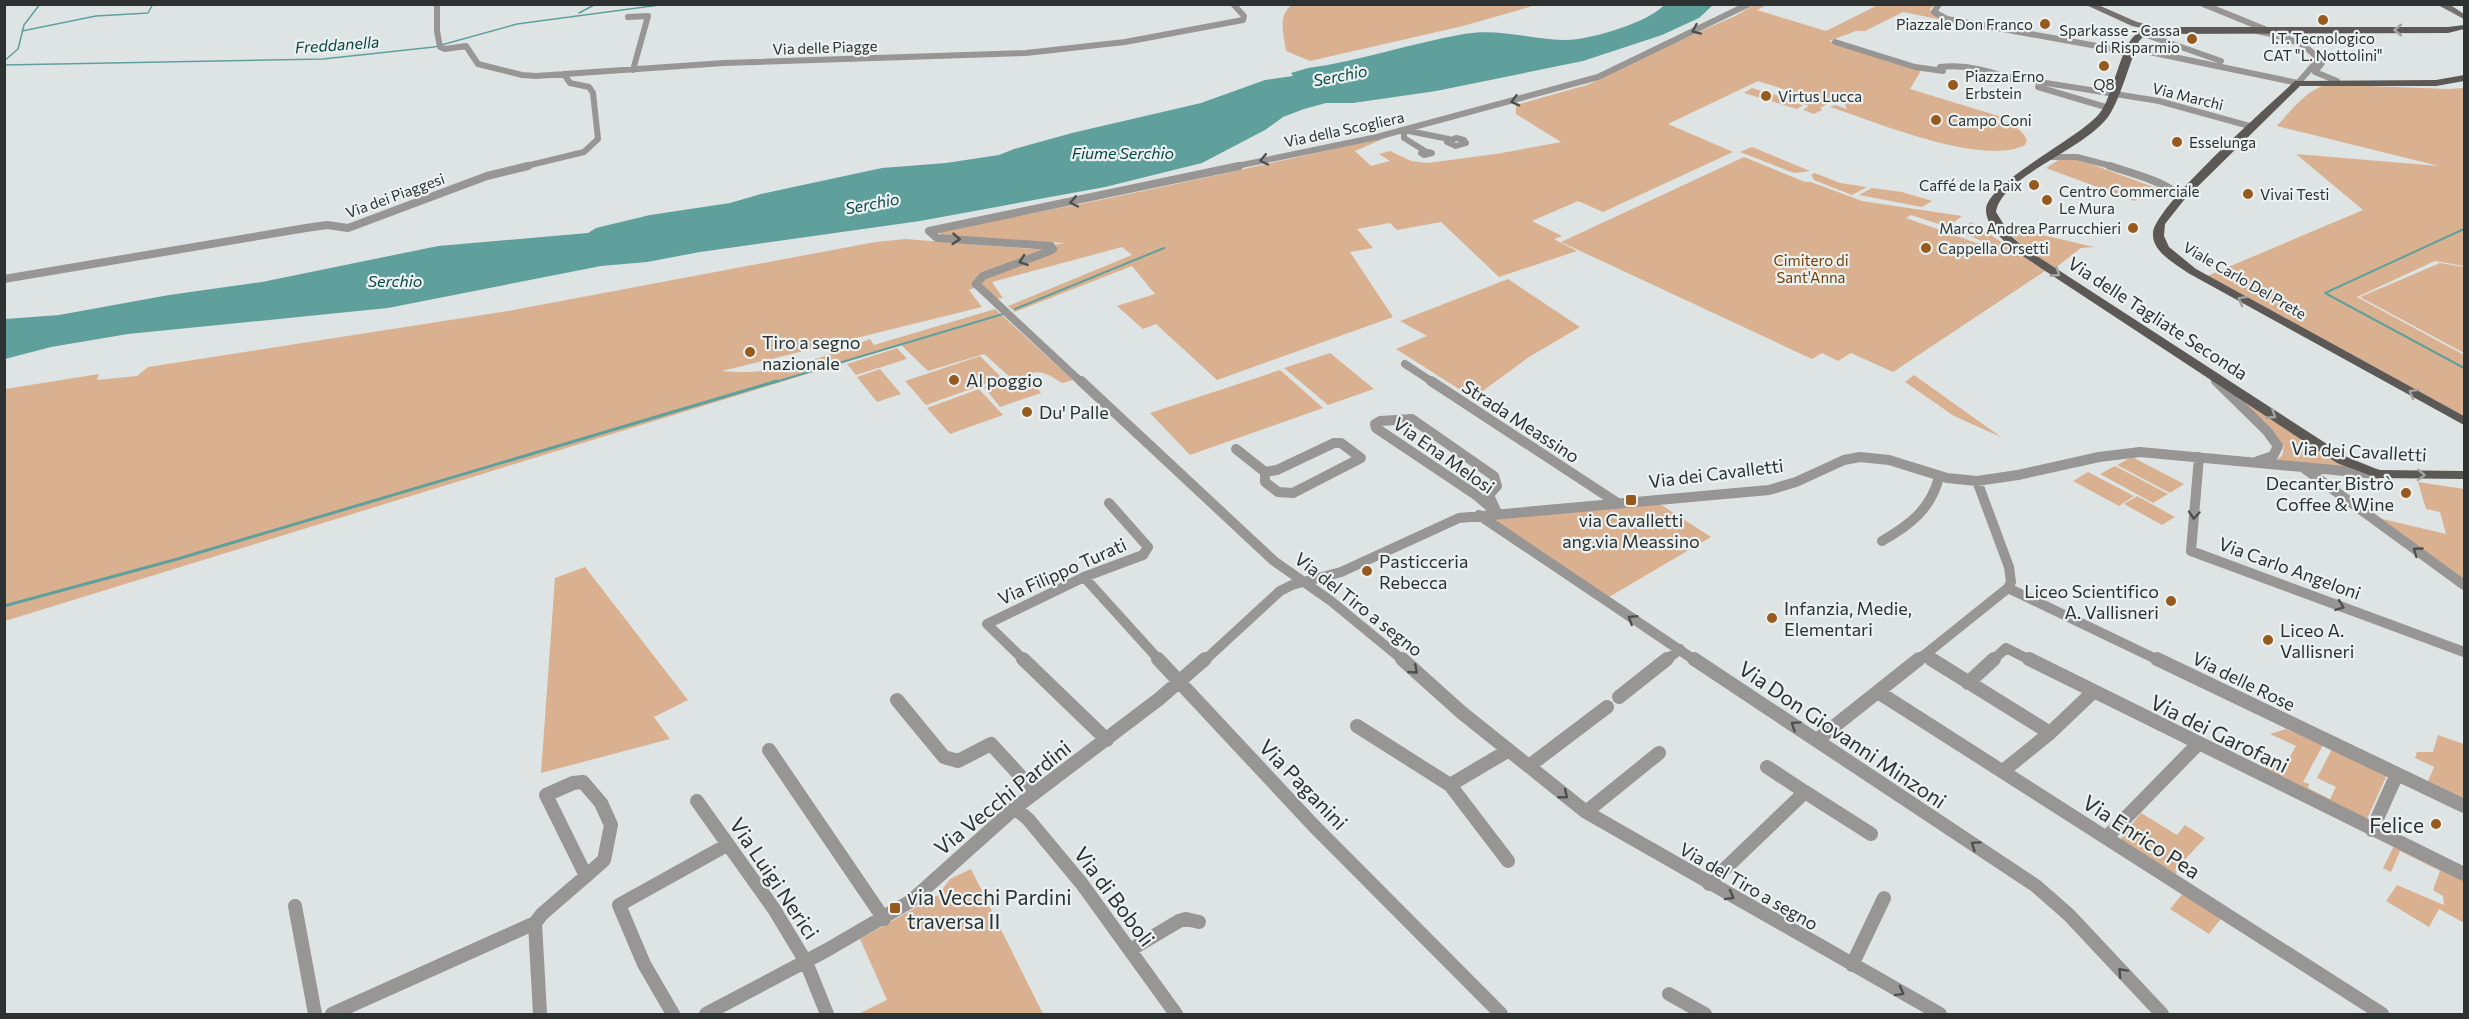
<svg xmlns="http://www.w3.org/2000/svg" width="2469" height="1019" font-family="Commissioner,sans-serif">
	<style>
		.green { fill: #dab190 }
		.water { fill: #60a09c }
		.lines { fill: none; stroke-linecap: round; stroke-linejoin: round }
		.stream-far2 { stroke: #60a09c; stroke-width: 1.5 }
		.stream-far1 { stroke: #60a09c; stroke-width: 2 }
		.stream { stroke: #60a09c; stroke-width: 3 }
		.street-far3 { stroke: #989694; stroke-width: 6 }
		.street-far2 { stroke: #989694; stroke-width: 8 }
		.street-far1 { stroke: #989694; stroke-width: 10 }
		.street { stroke: #989694; stroke-width: 14 }
		.secondary { fill: #75726f; fill-rule: evenodd }
		.primary { fill: #5c5855; fill-rule: evenodd }
		.oneway { stroke: #4e4f4f }
		.oneway2 { stroke: #a3a4a2 }
		.poi-dot { fill: #975a1d; stroke: #eaf1f0; stroke-width: 2 }
		.labels { text-anchor: middle; dominant-baseline: central; stroke-width: 4.5; stroke-linejoin: round; paint-order: stroke }
		.far-poi-label { font-size: 15px; fill: #2e3131; stroke: #eaf1f0; text-anchor: start }
		.far-street-label { font-size: 15px; fill: #2e3131; stroke: #eaf1f0 }
		.far-park-label { font-size: 15px; fill: #733f03; stroke: #eaf1f0 }
		.far-water-label { font-size: 16px; font-style: italic; fill: #094643; stroke: #eaf1f0 }
		.street-label { font-size: 18px; fill: #2e3131; stroke: #eaf1f0 }
		.poi-label { font-size: 18px; fill: #2e3131; stroke: #eaf1f0; text-anchor: start }
		.near-street-label { font-size: 21px; fill: #2e3131; stroke: #eaf1f0 }
		.near-poi-label { font-size: 21px; fill: #2e3131; stroke: #eaf1f0; text-anchor: end }
	</style>
	<rect width="100%" height="100%" fill="#dde4e3"/>
	<path class="green" d="M1880 4 1934 5 1930 9 1932 14 1983 28 1903 12 1865 31H1856L1829 41 1922 69 1910 89 2002 117 1999 119C2010 123 2022 129 2027 140L2025 145C1983 167 1876 122 1830 107L1835 105 1847 109 1843 100 1837 99 1820 108 1822 110 1814 114 1803 110 1809 106 1798 102 1801 101 1814 104 1820 101 1758 81 1668 124 1733 152 1603 212 1578 201 1532 221 1562 236 1554 239 1577 251 1499 277 1441 222 1397 230 1390 223 1357 229 1373 248 1350 252 1393 317 1217 380 1156 324 1143 329 1117 306 1155 294 1132 266 1015 312 1008 306 1132 255 1122 247 992 282 1003 298 996 299 982 285 969 290 982 307 722 371C775 377 821 358 870 339L874 345 995 309 1073 380 1062 383C1050 375 1040 368 1026 375L1041 393 1000 407 984 387 1010 377 984 354 928 371 901 345 5 621V389L99 374 97 380 137 376 148 367 508 311 875 242 906 239 1031 249 1065 243 941 237 940 233 946 229C1092 204 1236 171 1381 138L1383 139 1355 151 1371 166 1390 161 1379 154 1390 151 1411 161 1427 163 1496 154 1561 142 1516 114V105L1590 84 1631 62 1735 16 1754 5H1767L1757 10 1826 31Z
		M1292 5V4L1536 5 1463 26 1310 61 1286 51C1284 36 1277 15 1292 5Z
		M2344 85 2448 89 2464 88V266L2435 261 2357 297 2464 355V416L2207 276 2363 210 2296 154 2439 166 2277 126C2289 113 2303 94 2320 87 2327 84 2337 85 2344 85Z
		M1752 88 1789 99 1787 101 1803 105 1797 109 1744 93Z
		M1752 147 1810 171 1794 173 1740 152Z
		M1744 157 1805 182H1811L1862 201 1962 216 1948 227 1911 215 1906 218 1988 247 1986 249 1991 250 1996 247 1958 231 1971 222 2045 271 1893 372 1851 353 1838 361 1822 353 1812 359 1561 242Z
		M2067 157 2083 161 2175 195 2145 186 2138 193 2141 195 2135 201 2046 168 2060 159Z
		M1815 173 1840 183 1867 187 1852 195 1814 180 1811 175Z
		M1872 188 1902 192 1932 201 1922 207 1859 195Z
		M2004 226 2094 247 2081 248 2054 269 2021 245Z
		M2440 263 2464 267V353L2360 297Z
		M1508 279 1580 327 1529 357 1473 398 1396 349 1427 336 1400 321Z
		M897 348 907 359 856 375 847 364Z
		M1330 353 1374 389 1328 405 1284 368Z
		M980 356 1002 378 926 405 905 381Z
		M880 369 901 394 877 402 857 377Z
		M1280 370 1323 408 1190 455 1150 413Z
		M1914 375 2001 437 1954 416 1905 382Z
		M979 389 1003 415 950 434 927 408Z
		M2230 392 2355 470 2271 463 2282 456 2284 446 2274 433Z
		M2132 457 2184 484 2170 493 2117 465Z
		M2115 466 2168 494 2153 503 2100 474Z
		M2088 472 2134 496 2119 506 2073 481Z
		M2418 482 2464 489V582L2374 517 2446 534 2440 512 2426 509Z
		M2137 496 2175 517 2162 525 2124 504Z
		M1660 504 1711 537 1609 597 1489 517Z
		M585 567 688 700 654 717 670 739 541 773 555 578Z
		M2286 729 2323 745 2303 782 2309 784 2308 788 2330 799 2336 787 2317 778 2332 749 2387 775 2366 821 2263 771 2270 758 2285 765 2296 746 2270 734Z
		M2438 735 2464 744V800L2427 784 2434 767 2415 758 2417 752H2433Z
		M2141 813 2177 835 2185 825 2205 838 2175 870 2177 872 2174 876 2119 841Z
		M2395 844 2464 879V923L2439 909 2429 927 2386 901 2397 885 2444 905 2443 896 2433 890 2440 871 2400 851 2391 872 2383 868Z
		M971 869 1043 1014H858L887 1000 860 939 938 895 950 879Z
		M2184 892 2223 916 2209 934 2170 909Z"/>
	<path class="water" d="M1665 4 1713 5 1699 18 1662 35 1583 61 1436 91 1353 103H1326L1304 109 1283 117 1265 130 1202 163 1105 187 920 221 700 252 647 262 601 266 388 308 128 334 51 347 5 359V319L59 315 169 295 262 282 438 246 588 233 596 228 650 215 730 203 761 194 882 168 946 163 999 155 1014 149 1072 133 1201 103 1265 80 1293 76 1291 73 1308 68C1360 61 1412 43 1464 34 1498 28 1530 39 1564 40 1587 41 1651 22 1665 4Z"/>
	<g class="lines">
		<path class="stream-far2" d="M579 13 596 4
			M22 31 96 16 148 13 153 4
			M4 61 18 49 24 25 40 4
			M4 65 323 59 434 47 517 24 667 4"/>
		<path class="stream-far1" d="M2464 229 2325 293 2464 368
			M1015 309 1164 248
			M772 383 1003 314"/>
		<path class="stream" d="M4 606 174 560 777 381"/>
		<path class="street-far3" d="M437 4V31L440 47 445 49 466 46 478 64 522 75 536 76 724 63 1026 53 1125 42 1243 20 1244 16 1233 4
			M1939 4 1934 12 1947 19 2108 48 2129 55
			M2203 4 2267 30
			M628 17 648 16 633 70
			M2141 33 2221 61
			M1835 42 1915 67 1943 71
			M2140 50 2298 83 2318 60C2307 41 2277 35 2257 31
			M2322 63 2315 72 2337 81
			M1939 70 1940 67C1965 64 1991 71 2014 80
			M2008 77 2159 101 2253 127
			M2038 87 2109 108
			M1456 138 1464 140 1466 143 1456 146 1447 142Z
			M1423 151 1432 153 1424 155 1421 153Z
			M1425 151 1404 138V130L1449 139
			M2050 157H2077L2115 167
			M522 167 584 152 598 139 593 93 589 87 570 83 564 74
			M1232 167 1377 137 1598 77 1749 4"/>
		<path class="street-far2" d="M2110 166C2128 172 2171 183 2180 198
			M4 279 306 228 327 225 348 228 487 176 528 166
			M1405 364 1434 383
			M2215 380 2218 383
			M1082 383 976 284 983 276 1050 251 1053 249 1051 246 937 238 929 231 1239 166"/>
		<path class="street-far1" d="M1081 381 1274 561 1331 601 1404 661
			M1431 381 1619 504
			M2216 381 2267 431 2278 446 2273 456 2258 461
			M1412 419 1494 476 1497 486 1489 495 1497 513 1476 495 1376 428 1375 424 1380 421Z
			M1334 443H1341L1361 458 1293 493 1278 492 1265 482V472L1277 470Z
			M1236 449 1265 472
			M2199 457 2191 551 2464 652
			M2305 469 2464 585
			M1479 515 1696 661
			M1882 541C1910 525 1931 509 1939 477
			M1084 577 1160 661
			M2008 588 2160 661
			M1924 655 1933 661
			M1025 661 987 624 1084 577 1143 555 1148 547 1109 503
			M1204 661 1280 591 1292 585 1341 572 1459 518 1769 490 1796 482 1844 460 1860 457 1889 460 1947 478 1977 481 2018 475 2099 457 2140 452 2377 474
			M1665 661 1680 649
			M1917 661 2008 588 2011 582 2009 567 1977 481
			M1992 661 2006 648 2032 661"/>
		<path class="street" d="M1023 659 1107 740
			M1158 659 1313 825 1501 1014
			M1402 659 1461 712 1586 812 1940 1014
			M1694 659 2036 886 2069 915 2162 1014
			M1931 659 2050 733
			M2029 659 2464 874
			M2157 659 2464 806
			M1968 683 1994 659
			M1878 692 2382 1014
			M1619 697 1667 659
			M897 700 944 757 958 761 991 744 1035 792
			M1357 726 1450 785 1508 861
			M1817 740 1919 659
			M769 750 884 919
			M1529 766 1607 707
			M2003 771 2050 733 2093 692
			M583 782 601 803 611 825 604 860 586 876 546 795 573 783Z
			M1450 785 1509 750
			M1805 792 1871 834
			M697 801 774 909 806 962 827 1014
			M1015 808 1028 819 1082 884 1176 1014
			M1586 812 1659 753
			M2372 830 2397 774
			M2106 838 2198 744
			M1709 884 1805 792 1767 767
			M295 906 315 1014
			M1130 950 1179 921 1186 919 1199 922
			M1852 965 1884 898
			M1669 994 1705 1014
			M332 1014 535 923
			M540 1014 535 923 542 914 586 876
			M673 1014 644 964 619 905 727 845
			M706 1014 827 950 911 901 1015 808 1159 699 1205 659"/>
		<path class="secondary" d="M2084 4H2096L2137 22 2170 30 2166 33 2132 26Z
			M2436 4H2449L2464 14V19Z"/>
		<path class="primary" d="M2464 25V29L2448 33 2146 34 2139 41C2130 62 2121 96 2110 114 2088 149 2002 175 1996 212L2011 236 2026 249 2347 457 2379 470 2464 471V479L2377 478 2337 463 2018 253C2006 243 1986 227 1986 210 1986 183 2078 139 2099 114 2115 96 2120 37 2143 30 2150 28 2159 28 2166 27H2448Z
			M2464 75V81L2436 86H2300L2184 200 2165 224 2164 236 2169 247 2196 269 2464 416V425L2188 273C2176 264 2152 252 2153 234 2153 207 2270 105 2295 81L2436 80Z"/>
	</g>
	<defs><path id="oneway-chevron" d="M-2-3.5L2.5 0L-2 3.5" fill="none" stroke-width="1.6" stroke-linecap="round" stroke-linejoin="round" transform="scale(1.5)"/></defs>
	<g class="oneway">
		<use href="#oneway-chevron" transform="translate(1696 30) rotate(156)"/>
		<use href="#oneway-chevron" transform="translate(1515 101) rotate(166)"/>
		<use href="#oneway-chevron" transform="translate(1264 160) rotate(168)"/>
		<use href="#oneway-chevron" transform="translate(1074 202) rotate(168)"/>
		<use href="#oneway-chevron" transform="translate(956 239) rotate(4)"/>
		<use href="#oneway-chevron" transform="translate(1023 261) rotate(161)"/>
		<use href="#oneway-chevron" transform="translate(2194 515) rotate(95)"/>
		<use href="#oneway-chevron" transform="translate(2417 551) rotate(-144)"/>
		<use href="#oneway-chevron" transform="translate(2340 606) rotate(20)"/>
		<use href="#oneway-chevron" transform="translate(1632 619) rotate(-148)"/>
		<use href="#oneway-chevron" transform="translate(1414 670) rotate(41)"/>
		<use href="#oneway-chevron" transform="translate(1795 725) rotate(-146)"/>
		<use href="#oneway-chevron" transform="translate(1564 795) rotate(39)"/>
		<use href="#oneway-chevron" transform="translate(1975 845) rotate(-146)"/>
		<use href="#oneway-chevron" transform="translate(1730 896) rotate(29)"/>
		<use href="#oneway-chevron" transform="translate(2122 972) rotate(-133)"/>
		<use href="#oneway-chevron" transform="translate(1900 992) rotate(29)"/>
	</g>
	<g class="oneway2">
		<use href="#oneway-chevron" transform="translate(2398 30) rotate(-180)"/>
		<use href="#oneway-chevron" transform="translate(2056 273) rotate(33)"/>
		<use href="#oneway-chevron" transform="translate(2242 300) rotate(-151)"/>
		<use href="#oneway-chevron" transform="translate(2413 393) rotate(-151)"/>
		<use href="#oneway-chevron" transform="translate(2272 415) rotate(33)"/>
		<use href="#oneway-chevron" transform="translate(2421 475) rotate(2)"/>
	</g>
	<g class="poi-dot">
		<circle cx="2323" cy="20" r="6"/>
		<circle cx="2045" cy="24" r="6"/>
		<circle cx="2192" cy="39" r="6"/>
		<circle cx="2104" cy="66" r="6"/>
		<circle cx="1953" cy="85" r="6"/>
		<circle cx="1766" cy="96" r="6"/>
		<circle cx="1936" cy="120" r="6"/>
		<circle cx="2177" cy="142" r="6"/>
		<circle cx="2034" cy="185" r="6"/>
		<circle cx="2248" cy="194" r="6"/>
		<circle cx="2047" cy="200" r="6"/>
		<circle cx="2133" cy="228" r="6"/>
		<circle cx="1926" cy="248" r="6"/>
		<circle cx="750" cy="352" r="6"/>
		<circle cx="954" cy="380" r="6"/>
		<circle cx="1027" cy="412" r="6"/>
		<circle cx="2406" cy="493" r="6"/>
		<rect x="1625" y="494" width="12" height="12" rx="3"/>
		<circle cx="1367" cy="571" r="6"/>
		<circle cx="2171" cy="601" r="6"/>
		<circle cx="1772" cy="618" r="6"/>
		<circle cx="2268" cy="640" r="6"/>
		<circle cx="2436" cy="824" r="6"/>
		<rect x="889" y="902" width="12" height="12" rx="3"/>
	</g>
	<g class="labels">
		<g class="far-poi-label">
			<text x="2033" y="24" text-anchor="end">Piazzale Don Franco</text>
			<text x="2180" y="30" text-anchor="end">Sparkasse - Cassa<tspan x="2180" dy="17">di Risparmio</tspan></text>
			<text x="2323" y="38" text-anchor="middle">I.T. Tecnologico<tspan x="2323" dy="17">CAT "L. Nottolini"</tspan></text>
			<text x="1965" y="76">Piazza Erno<tspan x="1965" dy="17">Erbstein</tspan></text>
			<text x="2104" y="84" text-anchor="middle">Q8</text>
			<text x="1778" y="96">Virtus Lucca</text>
			<text x="1948" y="120">Campo Coni</text>
			<text x="2189" y="142">Esselunga</text>
			<text x="2022" y="185" text-anchor="end">Caffé de la Paix</text>
			<text x="2059" y="191">Centro Commerciale<tspan x="2059" dy="17">Le Mura</tspan></text>
			<text x="2260" y="194">Vivai Testi</text>
			<text x="2121" y="228" text-anchor="end">Marco Andrea Parrucchieri</text>
			<text x="1938" y="248">Cappella Orsetti</text>
		</g>
		<g class="far-street-label">
			<text transform="translate(825 47) rotate(-2)">Via delle Piagge</text>
			<text transform="translate(2188 96) rotate(14)">Via Marchi</text>
			<text transform="translate(1344 129) rotate(-12)">Via della Scogliera</text>
			<text transform="translate(395 195) rotate(-20)">Via dei Piaggesi</text>
			<text transform="translate(2245 280) rotate(30)">Viale Carlo Del Prete</text>
		</g>
		<g class="far-park-label">
			<text x="1811" y="260">Cimitero di<tspan x="1811" dy="17">Sant'Anna</tspan></text>
		</g>
		<g class="far-water-label">
			<text transform="translate(337 44) rotate(-4)">Freddanella</text>
			<text transform="translate(1340 75) rotate(-11)">Serchio</text>
			<text x="1123" y="152">Fiume Serchio</text>
			<text transform="translate(872 203) rotate(-11)">Serchio</text>
			<text x="395" y="280">Serchio</text>
		</g>
		<g class="street-label">
			<text transform="translate(2158 318) rotate(33)">Via delle Tagliate Seconda</text>
			<text transform="translate(1521 421) rotate(33)">Strada Meassino</text>
			<text transform="translate(2359 451) rotate(3)">Via dei Cavalletti</text>
			<text transform="translate(1444 455) rotate(35)">Via Ena Melosi</text>
			<text transform="translate(1716 473) rotate(-7)">Via dei Cavalletti</text>
			<text transform="translate(2290 568) rotate(20)">Via Carlo Angeloni</text>
			<text transform="translate(1062 571) rotate(-24)">Via Filippo Turati</text>
			<text transform="translate(1359 604) rotate(38)">Via del Tiro a segno</text>
			<text transform="translate(2244 681) rotate(26)">Via delle Rose</text>
			<text transform="translate(1749 886) rotate(30)">Via del Tiro a segno</text>
		</g>
		<g class="poi-label">
			<text x="762" y="342">Tiro a segno<tspan x="762" dy="21">nazionale</tspan></text>
			<text x="966" y="380">Al poggio</text>
			<text x="1039" y="412">Du' Palle</text>
			<text x="2394" y="483" text-anchor="end">Decanter Bistrò<tspan x="2394" dy="21">Coffee &amp; Wine</tspan></text>
			<text x="1631" y="520" text-anchor="middle">via Cavalletti<tspan x="1631" dy="21">ang.via Meassino</tspan></text>
			<text x="1379" y="561">Pasticceria<tspan x="1379" dy="21">Rebecca</tspan></text>
			<text x="2159" y="591" text-anchor="end">Liceo Scientifico<tspan x="2159" dy="21">A. Vallisneri</tspan></text>
			<text x="1784" y="608">Infanzia, Medie,<tspan x="1784" dy="21">Elementari</tspan></text>
			<text x="2280" y="630">Liceo A.<tspan x="2280" dy="21">Vallisneri</tspan></text>
		</g>
		<g class="near-street-label">
			<text transform="translate(2220 733) rotate(26)">Via dei Garofani</text>
			<text transform="translate(1843 734) rotate(34)">Via Don Giovanni Minzoni</text>
			<text transform="translate(1304 784) rotate(46)">Via Paganini</text>
			<text transform="translate(1002 797) rotate(-39)">Via Vecchi Pardini</text>
			<text transform="translate(2142 836) rotate(33)">Via Enrico Pea</text>
			<text transform="translate(775 878) rotate(56)">Via Luigi Nerici</text>
			<text transform="translate(1115 896) rotate(53)">Via di Boboli</text>
		</g>
		<g class="near-poi-label">
			<text x="2424" y="824">Felice</text>
			<text x="907" y="896" text-anchor="start">via Vecchi Pardini<tspan x="907" dy="24">traversa II</tspan></text>
		</g>
	</g>
	<rect width="2469" height="1019" fill="none" stroke="#2e3131" stroke-width="12"/>
</svg>
